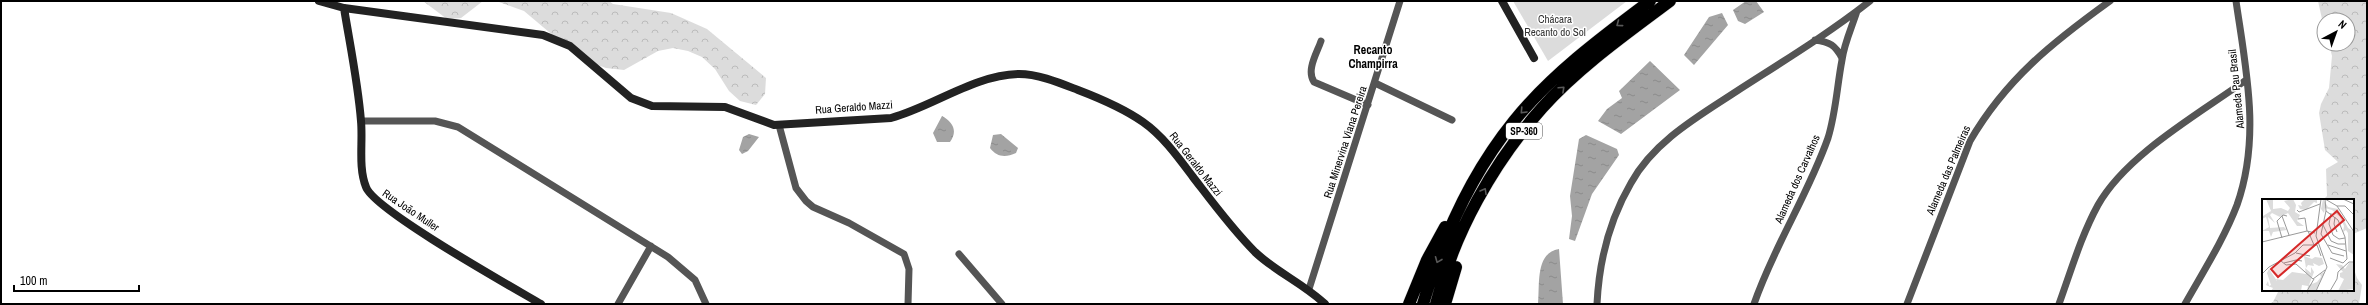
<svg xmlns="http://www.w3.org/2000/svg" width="2368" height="305" font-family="'Archivo Narrow',sans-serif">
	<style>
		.forest { fill: url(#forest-crowns) }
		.park { fill: #dcdcdc }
		.water { fill: url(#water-ripples) }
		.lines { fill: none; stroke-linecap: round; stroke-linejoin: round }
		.highway-casing { stroke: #dbdbdb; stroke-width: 13 }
		.street { stroke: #555; stroke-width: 7 }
		.secondary { stroke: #222; stroke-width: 8 }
		.highway { stroke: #000; stroke-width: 12 }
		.oneway { stroke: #595959 }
		.labels { text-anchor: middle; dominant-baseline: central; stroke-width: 3; stroke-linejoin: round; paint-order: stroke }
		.shield { fill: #fff; stroke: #4c4c4c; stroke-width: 1 }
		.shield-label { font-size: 10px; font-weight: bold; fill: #000 }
		.park-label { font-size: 11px; fill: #333; stroke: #fff }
		.street-label { font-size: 11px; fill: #000; stroke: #fff }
		.neighbourhood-label { font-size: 12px; font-weight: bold; fill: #000; stroke: #fff }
		.inset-road { fill: none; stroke: #999; stroke-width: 1 }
		.view { fill: #d62828; fill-opacity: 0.15; stroke: #d62828; stroke-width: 2 }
		.inset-edge { fill: none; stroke: #000; stroke-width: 2 }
	</style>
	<defs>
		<pattern id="forest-crowns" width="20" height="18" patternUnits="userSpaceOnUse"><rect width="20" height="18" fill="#dcdcdc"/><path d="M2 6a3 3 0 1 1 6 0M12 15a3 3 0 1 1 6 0" fill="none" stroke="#bbb"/></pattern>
		<pattern id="water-ripples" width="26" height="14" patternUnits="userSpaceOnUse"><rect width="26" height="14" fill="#a3a3a3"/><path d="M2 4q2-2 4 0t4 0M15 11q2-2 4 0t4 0" fill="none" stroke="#8b8b8b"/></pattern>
	</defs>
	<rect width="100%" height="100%" fill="#fff"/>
	<path class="forest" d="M423 1H609L613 4 671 13 707 29 766 78 765 94 756 105 740 101 729 91 715 69 702 57 688 51 673 48 658 51 624 70 606 68 581 59 524 11 499 2 483 1 461 18 447 19Z
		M2318 1H2367V228L2353 234V200H2323L2327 196 2326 169 2338 162 2325 150 2319 113 2321 104 2329 88 2332 56 2329 44H2348V20H2324V28Z
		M2353 266 2357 278 2362 285 2359 304H2269L2273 302 2279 290H2353Z"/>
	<path class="park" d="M1513 1H1627L1548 61Z"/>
	<path class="water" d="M1746 1H1756L1764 12 1745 24 1738 21 1733 10Z
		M1722 13 1728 25 1694 65 1684 55 1709 17Z
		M1650 61 1680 90 1621 134 1598 121 1607 109 1622 98 1619 91Z
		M942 116C953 122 958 131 950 142H937L933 133Z
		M749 134 759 137 748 151 742 154 739 150 743 137Z
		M1001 134 1018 148 1016 153C1005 158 997 157 990 148L993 135Z
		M1586 135 1617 149 1619 155 1592 194 1575 241 1569 239 1572 216 1570 196 1579 139Z
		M1559 249 1563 304H1538C1540 284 1535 253 1559 249Z"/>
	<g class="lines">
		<g class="highway-casing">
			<path id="highway" d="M1409 304 1427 260 1445 227
				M1423 304C1442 239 1471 174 1514 121 1552 74 1602 37 1650 1
				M1436 304C1454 233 1493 163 1542 108 1579 67 1626 34 1670 1
				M1445 304 1456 267"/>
		</g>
		<path class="street" d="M1815 40C1830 42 1835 45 1842 58
			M1321 41C1317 53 1306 70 1314 82L1368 105
			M1375 83 1452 120
			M361 121H435L458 127 668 257 695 280 706 304
			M779 125 796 188 806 201 813 207 849 223 904 254 909 269 908 304
			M959 254 1002 304
			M1309 289 1400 1
			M618 304 651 246
			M1597 304C1599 262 1610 219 1631 183 1654 141 1699 116 1737 91 1782 62 1828 34 1870 1
			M1754 304C1774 246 1808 195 1828 138 1836 112 1837 86 1842 60 1844 44 1852 27 1857 11
			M1907 304 1970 141C2006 79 2053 42 2110 1
			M2059 304C2071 271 2081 236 2098 205 2127 154 2199 114 2246 80
			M2185 304C2203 272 2224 239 2237 205 2261 137 2246 70 2236 1"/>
		<path class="secondary" d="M319 1 344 8 543 35 570 46 631 98 652 106 725 107 774 125 891 118C934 106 974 75 1019 74 1039 74 1060 83 1078 90 1099 98 1123 108 1143 122 1163 136 1178 157 1193 177 1213 203 1232 229 1255 252 1276 272 1304 284 1325 304
			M1502 1 1534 58
			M344 8C350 45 358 83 361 121 363 142 358 167 366 187 374 210 512 287 541 304"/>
		<use href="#highway" class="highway"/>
	</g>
	<defs><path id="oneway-chevron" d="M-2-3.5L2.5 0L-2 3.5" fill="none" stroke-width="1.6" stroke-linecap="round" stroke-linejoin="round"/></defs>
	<g class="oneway">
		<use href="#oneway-chevron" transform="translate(1619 24) rotate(143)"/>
		<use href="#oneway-chevron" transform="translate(1562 89) rotate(-43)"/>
		<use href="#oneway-chevron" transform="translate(1523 111) rotate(133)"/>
		<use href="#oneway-chevron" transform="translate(1484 191) rotate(-60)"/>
		<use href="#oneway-chevron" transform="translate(1438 260) rotate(112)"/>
	</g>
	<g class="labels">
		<rect class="shield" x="1506" y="123" width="36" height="16" rx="3"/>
		<g class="shield-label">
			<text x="1524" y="131">SP-360</text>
		</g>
		<g class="park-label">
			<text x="1555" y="19">Chácara<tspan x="1555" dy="13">Recanto do Sol</tspan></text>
		</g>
		<g class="street-label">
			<text transform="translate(2236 89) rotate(-96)">Alameda Pau Brasil</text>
			<text transform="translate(854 107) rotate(-4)">Rua Geraldo Mazzi</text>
			<text transform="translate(1345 142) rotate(-72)">Rua Minervina Viana Pereira</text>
			<text transform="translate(1196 164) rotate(52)">Rua Geraldo Mazzi</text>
			<text transform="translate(1948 170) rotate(-67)">Alameda das Palmeiras</text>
			<text transform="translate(1797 179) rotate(-66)">Alameda dos Carvalhos</text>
			<text transform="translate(411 210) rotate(34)">Rua João Muller</text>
		</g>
		<g class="neighbourhood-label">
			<text x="1373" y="50">Recanto<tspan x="1373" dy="14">Champirra</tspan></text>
		</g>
	</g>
	<g transform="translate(2262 199)">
		<rect width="92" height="92" fill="#fff"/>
		<path d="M4 0H11V10L19 9 26 12 28 9 22 2 31 0 34 6 33 13 38 16 35 22 42 27H35L26 14 18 18 10 14 8 16 13 24 6 18 8 29 22 28 25 31 11 33 9 38 7 32H0L7 28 4 18 0 20V14L1 17 9 12ZM43 0H55V4L52 3 44 11 38 10 36 6 40 7 39 4ZM61 0 66 8 76 10 86 29 91 32 92 56 86 52V34L84 31 81 33 82 27 78 18 70 11 63 9 62 14 59 10ZM42 57 50 60 53 58 60 59 62 65 57 67 51 64 52 67 46 66 44 69ZM92 63V90L76 92 82 80 78 78V74L81 73 74 65 80 66 83 70 87 64ZM49 68 52 73 47 86 55 83 59 78 58 75 63 73 54 91 45 92 46 87 40 86 39 92H9L11 89 6 87 4 86 6 82 7 87 9 86 5 74 7 70 15 82 14 80 21 81 30 73 44 75 43 69 49 74Z" fill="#dcdcdc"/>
		<path class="inset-road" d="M63 0 64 12 59 35 70 54M63 0 75 7 92 33M81 0 92 5M75 7H83L92 16M35 11 37 13 58 5M64 12 76 21 83 38 85 60M69 14 67 25 71 36 77 40 83 39M20 17 27 36M73 18 72 25 75 33M36 20 43 19 45 32M61 26 69 42 76 45H83M46 32 52 46M20 39 15 22 21 16 25 17M0 43 45 32 53 34M66 46 84 52M34 54 48 57M70 54 82 57M68 59 81 64 85 60M19 62 24 66 34 65 51 80 63 71M22 64 34 61 40 62M0 75 7 68 33 54 41 46H55L59 57M45 92 52 80M54 92 65 68 54 37 59 0M68 92 75 80 76 73 87 63H92"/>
		<path class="view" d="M75 12 82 21 16 78 9 70Z"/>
		<rect width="92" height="92" class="inset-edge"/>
	</g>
	<rect width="2368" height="305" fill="none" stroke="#000000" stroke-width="4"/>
	<g transform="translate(2336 32) rotate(41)"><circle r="19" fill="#ffffff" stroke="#999999"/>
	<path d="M0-3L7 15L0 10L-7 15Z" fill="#000000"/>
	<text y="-6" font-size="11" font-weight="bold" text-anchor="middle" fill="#000000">N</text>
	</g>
	<path d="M14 285v6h125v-6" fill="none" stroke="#000000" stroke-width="2"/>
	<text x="20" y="285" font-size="12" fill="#000000" stroke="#ffffff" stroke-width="3" paint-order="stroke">100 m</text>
</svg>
